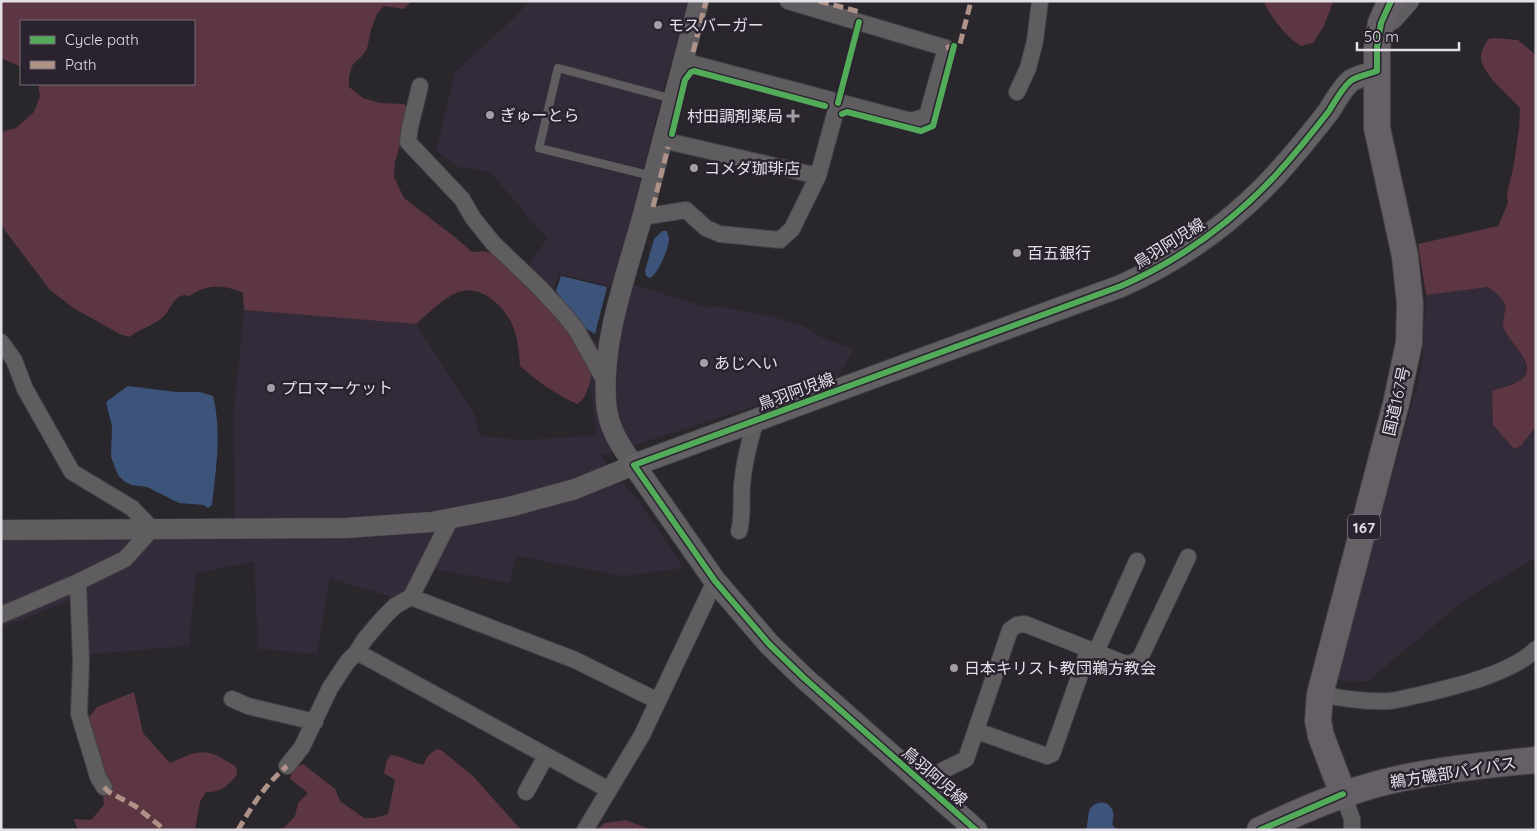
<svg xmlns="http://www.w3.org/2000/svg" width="1537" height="831" font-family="Quicksand,'Noto Sans JP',sans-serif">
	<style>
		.built { fill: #332a3a }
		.green { fill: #5c3642 }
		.water { fill: #3d547a }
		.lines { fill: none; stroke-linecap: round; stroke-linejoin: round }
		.stream { stroke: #3d547a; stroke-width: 4.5 }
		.river { stroke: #3d547a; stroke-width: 25 }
		.service-casing { stroke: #434145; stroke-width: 9 }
		.minor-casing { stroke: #434145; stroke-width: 18 }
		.tertiary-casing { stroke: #434145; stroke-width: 21 }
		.secondary-casing { stroke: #434145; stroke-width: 24 }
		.trunk-casing { stroke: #434145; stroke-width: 28 }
		.service { stroke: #605d60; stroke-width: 8 }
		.minor { stroke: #605d60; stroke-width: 16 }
		.tertiary { stroke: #605d60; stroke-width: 20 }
		.secondary { stroke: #626063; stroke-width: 22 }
		.trunk { stroke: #646065; stroke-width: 26 }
		.quiet { stroke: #af9288; stroke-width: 5; stroke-dasharray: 10 5; stroke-linecap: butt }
		.cycleway-casing { stroke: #2a232f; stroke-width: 9 }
		.cycleway { stroke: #51ab58; stroke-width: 6 }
		.poi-dot { fill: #a29ea5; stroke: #2a232f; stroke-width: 2 }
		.labels { text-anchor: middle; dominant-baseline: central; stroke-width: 5; stroke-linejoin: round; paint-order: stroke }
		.shield { fill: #2a232f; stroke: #aca7af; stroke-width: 1 }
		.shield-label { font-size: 15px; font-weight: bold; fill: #e3dfe6 }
		.poi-label { font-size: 16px; fill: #e3dfe6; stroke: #2a232f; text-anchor: start }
		.street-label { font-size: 16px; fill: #e3dfe6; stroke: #2a232f }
	</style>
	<rect width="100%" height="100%" fill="#29262c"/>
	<path class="built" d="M529 1H689L662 95 616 279 709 308 717 306 774 317 804 326 821 337 854 349 839 376 752 407 601 456 638 500 684 568 623 576 516 556 510 583 422 567 401 600 330 578 317 654 258 649 254 562 196 573 189 646 81 655 71 600 1 628V521L235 520 233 420 244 310 416 324 474 413 480 436 526 440 597 435 590 384 596 345 613 287 559 274 553 291 527 268 547 239 490 172 458 167 436 151 455 72 516 16Z
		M1488 287 1502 296 1506 304 1504 324 1505 332 1524 358 1527 370 1525 375 1520 381 1492 391 1493 425 1514 449 1521 446 1536 426V558L1466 599 1368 681 1351 682 1335 679 1417 386 1422 361 1426 295Z"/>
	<path class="green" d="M1 1H412L404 9 384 6 377 14 371 30 367 49 362 56 353 64 349 76V87L363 98 380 103 404 104 410 111 395 162 394 177 404 198 456 238 472 252 484 251 500 256 580 336 596 345C593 361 592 397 577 404 555 394 537 381 520 366 519 352 518 337 512 324 503 305 479 282 456 293 441 300 429 313 416 324L244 310 243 293C223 284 208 284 189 296 174 292 173 307 164 316 155 325 140 329 129 337L120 334 75 309 50 290 6 232 1 224V135L4 131 16 128 34 112 40 96 38 84H194V21H21V67L1 58Z
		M1263 1H1333V2L1324 26 1313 43 1301 46C1284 35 1273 19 1263 1Z
		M1496 38 1518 40 1536 55V426L1521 446 1514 449 1493 425 1492 391C1502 387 1521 384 1526 374 1532 361 1511 343 1506 333 1495 313 1521 309 1488 287L1426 295 1418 244 1498 226 1508 203 1507 194 1514 164 1519 128 1520 108C1509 95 1478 71 1481 54 1482 49 1486 43 1488 39Z
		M134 692 143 733 170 763C201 749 207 747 236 767L237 775C228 786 220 793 206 792L200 802 195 830H78L74 819 91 820 104 805 102 787 87 720 97 707Z
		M436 749 441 750 474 777 521 830H282L295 816 298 803 308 793 290 779C292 771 295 767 303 764L335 789 340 801 364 818H374L388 814 395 780 384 773 387 760 391 755C402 756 412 763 423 765L428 756Z
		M626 820 651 830H596L605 823Z"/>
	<path class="water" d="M662 231H667C667 233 669 236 669 239 669 248 658 274 650 278L646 276 645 271 654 239Z
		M561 276 607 287 595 334 579 324 556 291Z
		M128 386 176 392H200L213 396C222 432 216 468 212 505L208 508 204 505 179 503 147 487 132 485 125 482 118 475 111 457 112 426 106 402Z"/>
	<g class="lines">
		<path class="stream" d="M1101 815 1114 830"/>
		<path class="river" d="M1099 830 1101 815"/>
		<g class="service-casing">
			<path id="service" d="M652 176 539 148 558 68 673 99"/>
		</g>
		<g class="minor-casing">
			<path id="minor" d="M683 61 911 121 927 116 946 48 788 1
				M420 86 410 127 408 142 462 199 473 218 493 243 540 288 563 313 576 329 605 381
				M1017 92 1028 68 1035 41 1040 1
				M662 140 818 176
				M642 217 686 210 706 228 720 234 780 240 792 229 818 176 838 103
				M1 342 14 360 25 389 72 472 132 508 152 529 125 559 78 582 1 615
				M739 531C743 517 741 500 742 485 744 462 749 442 756 420
				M78 582 81 662 79 714 98 777 104 787
				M411 597 575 660 658 701
				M357 652 609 790
				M1096 652 1137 561
				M1320 694C1343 699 1365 702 1389 701 1399 700 1409 697 1419 695 1453 687 1511 674 1536 649
				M232 699 248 706 315 722
				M977 731 1047 756 1052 754 1089 649
				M287 766 302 747 330 688 348 661 357 652 365 639 384 617 395 606 411 597 451 518
				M927 787 942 771 966 759 1010 630 1017 625 1025 624 1126 664 1134 662 1140 658 1188 557
				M526 792 546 756
				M1343 794 1352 819V830
				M585 830 642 735 715 581"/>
		</g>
		<g class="tertiary-casing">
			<path id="tertiary" d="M1381 23 1392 20 1409 1
				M1 530 346 528 432 522 509 507 575 489 634 465C619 444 607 426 606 400 602 339 626 276 642 218 661 146 680 73 699 1"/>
		</g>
		<g class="secondary-casing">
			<path id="secondary" d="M976 830 804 678 769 644 715 581 634 465 1121 286C1180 260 1232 222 1275 176 1294 155 1312 133 1329 111 1334 103 1344 85 1352 80 1359 76 1369 74 1377 71"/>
		</g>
		<g class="trunk-casing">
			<path id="trunk" d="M1343 794 1321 736 1318 721 1320 694 1396 404 1409 343 1410 304 1405 256 1377 128V47L1381 23 1391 1
				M1260 830C1300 811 1341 793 1385 782 1434 770 1485 765 1536 760"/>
		</g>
		<use href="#service" class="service"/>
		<use href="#minor" class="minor"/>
		<use href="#tertiary" class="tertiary"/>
		<use href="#secondary" class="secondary"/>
		<use href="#trunk" class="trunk"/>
		<path class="quiet" d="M819 1 860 12
			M946 48 960 44 971 1
			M693 52 706 1
			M653 207 668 147
			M104 787 109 792 135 806 165 830
			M238 830C254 803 264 786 287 766"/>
		<g class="cycleway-casing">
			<path id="cycleway" d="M838 103 859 22
				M842 114 847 112 921 131 933 126 954 46
				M672 134 685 80 691 72 694 71 825 106
				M976 830 804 678 769 644 715 581 634 465 1121 286C1180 260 1232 222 1275 176 1294 155 1312 133 1329 111 1334 103 1344 85 1352 80 1359 76 1369 74 1377 71V47L1381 23 1391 1
				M1260 830 1343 794"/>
		</g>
		<use href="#cycleway" class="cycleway"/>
	</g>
	<g class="poi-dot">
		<circle cx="658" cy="25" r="5"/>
		<circle cx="490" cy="115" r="5"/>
		<path d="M790.5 108.5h5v5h5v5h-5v5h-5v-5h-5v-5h5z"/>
		<circle cx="694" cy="168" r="5"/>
		<circle cx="1017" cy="253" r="5"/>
		<circle cx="704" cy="363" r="5"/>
		<circle cx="271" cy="388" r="5"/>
		<circle cx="954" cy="668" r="5"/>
	</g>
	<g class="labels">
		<rect class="shield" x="1348" y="514.5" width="32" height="25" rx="4"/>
		<g class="shield-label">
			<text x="1364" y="527">167</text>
		</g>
		<g class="poi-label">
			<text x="668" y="25">モスバーガー</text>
			<text x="500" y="115">ぎゅーとら</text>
			<text x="783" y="116" text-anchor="end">村田調剤薬局</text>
			<text x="704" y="168">コメダ珈琲店</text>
			<text x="1027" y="253">百五銀行</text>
			<text x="714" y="363">あじへい</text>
			<text x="281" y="388">プロマーケット</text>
			<text x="964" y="668">日本キリスト教団鵜方教会</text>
		</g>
		<g class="street-label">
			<text transform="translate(1169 243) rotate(-32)">鳥羽阿児線</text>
			<text transform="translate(796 391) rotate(-20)">鳥羽阿児線</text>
			<text transform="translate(1396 401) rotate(-77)">国道167号</text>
			<text transform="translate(1453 772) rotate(-9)">鵜方磯部バイパス</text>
			<text transform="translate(935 776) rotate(41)">鳥羽阿児線</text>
		</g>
	</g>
	<rect width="1537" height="831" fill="none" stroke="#e3dfe6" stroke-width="5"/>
	<rect x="20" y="20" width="175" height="65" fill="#2a232f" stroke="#746e78"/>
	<rect x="30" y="36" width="25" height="8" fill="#51ab58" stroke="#746e78"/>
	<text x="65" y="45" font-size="15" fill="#e3dfe6">Cycle path</text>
	<rect x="30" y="61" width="25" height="8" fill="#af9288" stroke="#746e78"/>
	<text x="65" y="70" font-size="15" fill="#e3dfe6">Path</text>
	<path d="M1357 42v8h102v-8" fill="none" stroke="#e3dfe6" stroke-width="2.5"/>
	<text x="1364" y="42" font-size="15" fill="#e3dfe6" stroke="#2a232f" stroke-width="4" paint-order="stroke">50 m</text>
</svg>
